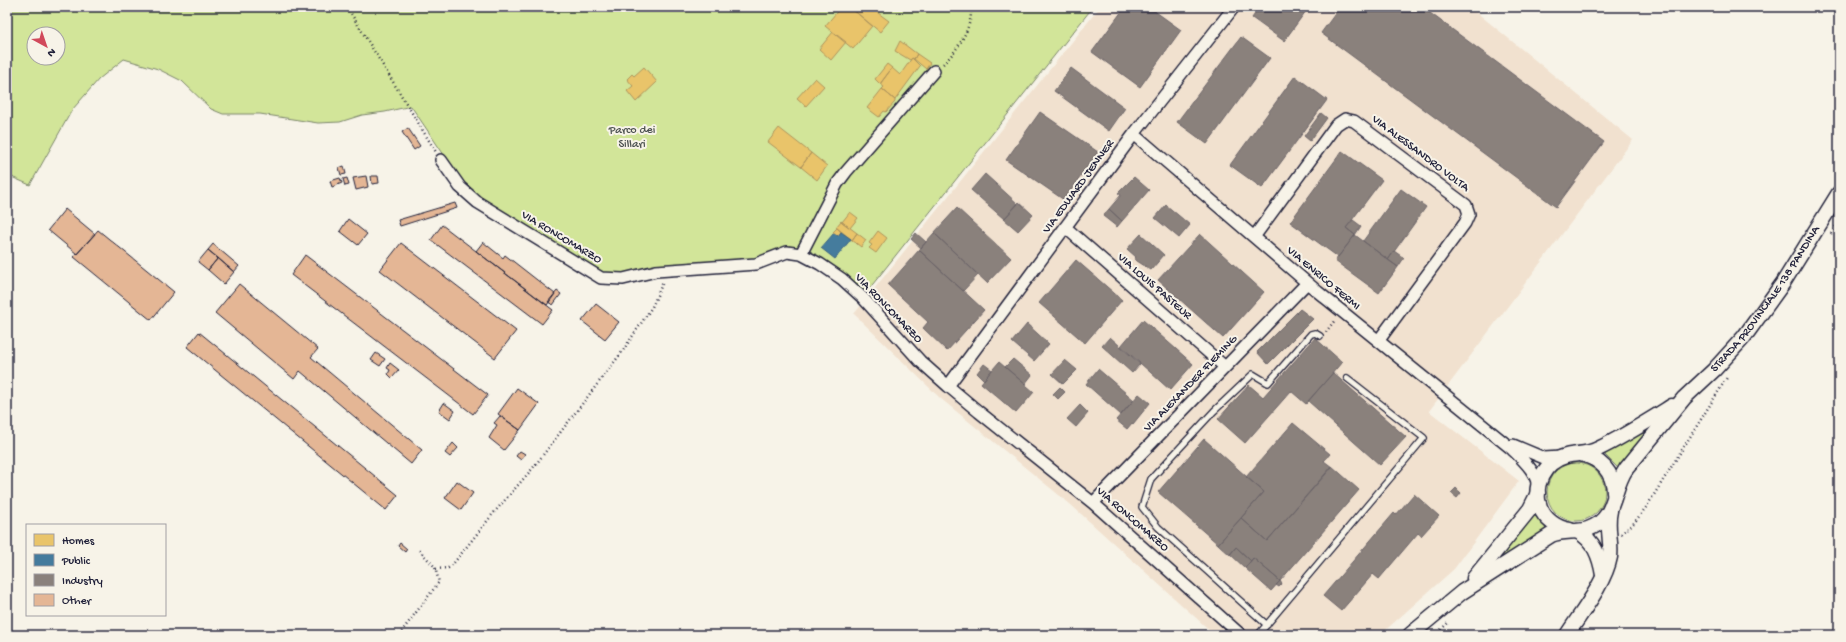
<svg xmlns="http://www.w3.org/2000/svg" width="1846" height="642" font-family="'Gochi Hand',sans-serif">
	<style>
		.built { fill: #f1e1cf }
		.green { fill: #d2e599; stroke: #7a846a; fill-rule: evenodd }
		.homes { fill: #e9c46a; stroke: #ad935c }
		.public { fill: #457b9d; stroke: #3a6080 }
		.industry { fill: #8a817c; stroke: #6b6468 }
		.building { fill: #e4b695; stroke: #22223b }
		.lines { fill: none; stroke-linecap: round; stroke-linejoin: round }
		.service-casing { stroke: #22223b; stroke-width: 8 }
		.minor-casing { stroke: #22223b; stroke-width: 14 }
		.tertiary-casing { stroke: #22223b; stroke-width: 17 }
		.path { stroke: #22223b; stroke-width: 2.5; stroke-dasharray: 1 3; stroke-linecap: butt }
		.service { stroke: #f7f3e8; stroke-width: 5.5 }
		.minor { stroke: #f7f3e8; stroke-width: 11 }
		.tertiary { stroke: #f7f3e8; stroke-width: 14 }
		.labels { text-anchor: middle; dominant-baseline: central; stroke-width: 4; stroke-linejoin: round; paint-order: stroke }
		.park-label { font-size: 12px; fill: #4e5352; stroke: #f7f3e8 }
		.street-label { font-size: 12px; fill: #22223b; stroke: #f7f3e8 }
	</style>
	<rect width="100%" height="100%" fill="#f7f3e8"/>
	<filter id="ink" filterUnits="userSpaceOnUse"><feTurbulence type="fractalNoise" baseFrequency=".025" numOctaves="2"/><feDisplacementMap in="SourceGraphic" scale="8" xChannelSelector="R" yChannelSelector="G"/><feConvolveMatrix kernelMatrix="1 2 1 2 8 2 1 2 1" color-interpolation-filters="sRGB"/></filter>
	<g filter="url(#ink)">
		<path class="built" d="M1100 7H1470L1633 140 1429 411 1519 481 1454 569 1380 635H1215L1070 504 940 398 854 314Z"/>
		<path class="green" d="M7 7H1093L865 294 805 250 755 260 623 275 603 274 481 199 463 183 411 106 385 112 362 115 340 122 318 123 260 114H223L211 109 182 81 158 69 124 59 99 79 72 110 30 185 7 175ZM34 34H58V58H34Z
			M1651 427 1618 468 1604 454V453Z
			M1547 492a29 29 0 1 1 58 0a29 29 0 1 1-58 0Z
			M1533 516H1536L1547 530 1504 558 1502 557 1501 554Z"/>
		<path class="homes" d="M841 7H850L872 26 853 49 825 26Z
			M854 7H870L889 21 880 32 852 9Z
			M833 32 846 42 831 60 819 49Z
			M900 41 917 54 914 59 912 58 910 60 895 51Z
			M917 54 930 63 926 69 914 59Z
			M912 58 920 66 895 100 882 89 884 87 880 84 892 68 900 75Z
			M887 64 892 68 880 84 875 79Z
			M644 67 657 82 636 102 627 91 633 86 627 79 632 74 634 76Z
			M815 78 824 86 806 106 797 98Z
			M882 89 895 100V102L886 112 884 111 879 117 867 108Z
			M779 128 811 153 801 167 768 142Z
			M811 153 827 166 817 180 801 167Z
			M850 212 858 218 850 228 842 222Z
			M841 221 857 233 852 240 836 227Z
			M837 228 841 232 838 236 833 232Z
			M878 231 887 238 876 253 869 248 872 245 869 243Z
			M857 233 866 240 861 247 852 240Z"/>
		<path class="public" d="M841 232 851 239 835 259 821 248 834 233 838 236Z"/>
		<path class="industry" d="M1125 7H1149L1181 30 1140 87 1092 52Z
			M1260 7H1309L1284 41 1252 18Z
			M1340 7H1422L1604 142 1556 207 1321 33Z
			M1241 37 1270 58 1207 144 1177 122Z
			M1071 68 1125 108 1109 131 1054 91Z
			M1295 76 1327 100 1262 188 1230 165Z
			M1040 112 1098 152 1064 200 1006 160Z
			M1321 113 1327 118 1310 141 1304 136Z
			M1342 151 1382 180 1346 228 1355 235 1338 257 1290 222Z
			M985 174 1018 204 1004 219 971 190Z
			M1134 177 1149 190 1122 221 1109 209 1121 195 1118 193Z
			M1401 189 1426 207 1388 260 1363 241Z
			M1019 202 1033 215 1018 231 1004 219Z
			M1166 205 1190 225 1179 238 1155 218Z
			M957 208 1011 258 987 283 934 233Z
			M1109 209 1122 221 1117 227 1103 216Z
			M1353 220 1361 226 1355 235 1346 228Z
			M916 233 926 242 921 248 911 239Z
			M934 233 978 275 963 291 919 250Z
			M1141 234 1164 255 1151 270 1134 259 1136 257 1127 249Z
			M1200 234 1264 292 1223 338 1158 280Z
			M1355 235 1398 267 1379 293 1335 261Z
			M919 250 984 310 947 351 923 328 928 322 888 285Z
			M1394 251 1404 258 1398 267 1388 260Z
			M1076 260 1122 300 1085 343 1039 303Z
			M1300 309 1313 319 1268 364 1257 352Z
			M1143 320 1193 364 1170 390 1121 346Z
			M1027 324 1049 344 1034 361 1012 342Z
			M1110 337 1140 364 1132 373 1102 346Z
			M1315 338 1342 362 1306 404 1291 391 1245 443 1218 419 1249 385 1263 397Z
			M1013 359 1032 375 1025 384 1005 367Z
			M1065 360 1077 370 1063 384 1052 374Z
			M999 362 1034 392 1016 413 981 383Z
			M984 364 992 370 984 380 977 373Z
			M1098 369 1134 400 1121 415 1086 384Z
			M1333 373 1406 437 1380 465 1308 401Z
			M1060 387 1065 392 1058 399 1053 394Z
			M1139 394 1150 403 1133 424 1132 423 1127 429 1116 420Z
			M1080 405 1088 413 1076 427 1067 419Z
			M1293 423 1330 454 1324 461 1332 467 1267 541 1241 518 1264 492 1246 477Z
			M1204 439 1264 492 1218 544 1158 492Z
			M1332 466 1359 490 1280 581 1253 558 1251 561 1236 547 1230 555 1218 544 1241 518 1267 541Z
			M1456 488 1461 493 1457 498 1451 493Z
			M1414 494 1439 516 1421 536 1418 533 1379 579 1373 574 1341 611 1323 596 1394 513 1396 515Z
			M1236 547 1251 561 1245 568 1230 554Z
			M1253 558 1280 581 1271 591 1245 568Z
			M1280 581 1282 584 1279 587 1276 585Z"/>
		<path class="building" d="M408 128 420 146 414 150 402 132Z
			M344 166 346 174 341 175 339 168Z
			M366 176 368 187 356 190 353 178Z
			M371 176H378L379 183 372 184Z
			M340 178 342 183 332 187 330 181Z
			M347 178 349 185 345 186 343 179Z
			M455 203 457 208 400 226 398 220Z
			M65 209 95 234 77 254 48 230Z
			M348 219 367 234 358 245 340 231Z
			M442 225 553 310 542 324 431 240Z
			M98 230 174 292 151 320 74 257Z
			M483 242 503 258 505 255 555 294 547 305 476 251Z
			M401 243 516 331 495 358 380 270Z
			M213 244 239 266 234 272 208 250Z
			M208 250 218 258 208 270 198 262Z
			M305 255 488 395 473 414 291 275Z
			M218 258 234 272 224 284 208 270Z
			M239 284 318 349 311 357 422 450 411 464 300 371 294 379 215 313Z
			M557 291 561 294 553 305 548 302Z
			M596 304 619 322 605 339 582 321Z
			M199 332 398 495 386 510 187 347Z
			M376 353 385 359 380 366 371 360Z
			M390 363 399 370 392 378 388 374 390 370 387 368Z
			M517 388 539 404 520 430 498 414Z
			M444 403 455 411 450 419 439 411Z
			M500 416 520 430 504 450 489 438 497 425 494 423Z
			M453 443 458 448 450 457 445 453Z
			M520 451 525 454 521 460 516 456Z
			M457 481 473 493 461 510 445 498Z
			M400 543 407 549 405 552 398 546Z"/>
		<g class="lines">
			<g class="service-casing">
				<path id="service" d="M1267 625 1158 527 1142 507 1151 479 1214 411 1253 374 1268 383 1311 334 1315 333 1320 336
					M1258 635 1424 438 1347 378"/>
			</g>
			<g class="minor-casing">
				<path id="minor" d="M1134 134 1318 292 1512 449C1523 460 1538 473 1538 489
					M441 160 460 187 477 202 601 278 623 279 656 271 756 264 787 252 801 254 820 264 842 279 863 298 920 361 948 386 979 412 1093 503 1241 635
					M1065 227 1225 367
					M1254 237 1336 125 1345 119 1354 121 1466 205 1469 214 1465 223 1379 340
					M801 254 837 184 846 172 934 71
					M948 386 1134 134 1234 7
					M1513 445 1544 458 1561 457
					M1093 503 1307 283"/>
			</g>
			<g class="tertiary-casing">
				<g id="tertiary">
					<path d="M1580 454C1600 458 1614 472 1614 493"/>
					<path d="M1570 530C1557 528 1545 520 1540 507 1532 486 1544 462 1566 456 1577 453 1587 455 1598 449 1623 437 1648 421 1672 406"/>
					<path d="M1577 531C1594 540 1600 557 1603 575"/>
					<path d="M1474 578 1530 509 1538 493"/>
					<path id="s1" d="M1410 635 1462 592 1551 535C1563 530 1576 533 1588 529 1617 519 1611 491 1626 469L1684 398 1714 370 1744 337 1783 283 1839 193"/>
					<path d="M1567 635C1581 613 1605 583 1610 557 1612 541 1606 527 1610 511"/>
				</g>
			</g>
			<path class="path" d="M347 7 436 152
				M943 64C957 51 973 27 971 7
				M1831 234 1839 222
				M1326 332 1335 320
				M1621 534 1634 523 1647 506 1728 376
				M436 569 448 568 453 564 492 515 533 468 622 352 652 307 663 282
				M399 635 439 582 435 567 419 550
				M1435 635 1448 623"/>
			<use href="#service" class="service"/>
			<use href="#minor" class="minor"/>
			<use href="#tertiary" class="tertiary"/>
		</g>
	</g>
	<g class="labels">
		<g class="park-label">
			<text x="632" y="131">Parco dei<tspan x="632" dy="14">Sillari</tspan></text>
		</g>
		<g class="street-label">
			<text transform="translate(1420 154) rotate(37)">VIA ALESSANDRO VOLTA</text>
			<text transform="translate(1079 187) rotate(-54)">VIA EDWARD JENNER</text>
			<text transform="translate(561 238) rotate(31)">VIA RONCOMARZO</text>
			<text transform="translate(1323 279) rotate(40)">VIA ENRICO FERMI</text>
			<text transform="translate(1154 287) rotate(41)">VIA LOUIS PASTEUR</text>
			<text stroke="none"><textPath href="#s1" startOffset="505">STRADA PROVINCIALE 138 PANDINA</textPath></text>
			<text transform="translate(888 309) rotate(46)">VIA RONCOMARZO</text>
			<text transform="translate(1191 384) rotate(-46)">VIA ALEXANDER FLEMING</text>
			<text transform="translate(1132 520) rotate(41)">VIA RONCOMARZO</text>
		</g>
	</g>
	<rect width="1846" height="642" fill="none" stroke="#f7f3e8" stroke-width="24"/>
	<rect x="12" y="12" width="1822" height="618" fill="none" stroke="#22223b" stroke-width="1.5" filter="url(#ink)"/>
	<rect x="26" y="524" width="140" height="92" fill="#f7f3e8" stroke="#a29fa3"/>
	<rect x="34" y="534" width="20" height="12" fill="#e9c46a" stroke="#a29fa3"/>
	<text x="62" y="544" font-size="12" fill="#22223b">Homes</text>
	<rect x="34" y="554" width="20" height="12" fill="#457b9d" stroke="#a29fa3"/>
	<text x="62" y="564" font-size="12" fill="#22223b">Public</text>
	<rect x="34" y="574" width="20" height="12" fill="#8a817c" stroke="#a29fa3"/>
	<text x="62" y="584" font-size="12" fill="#22223b">Industry</text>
	<rect x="34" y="594" width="20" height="12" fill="#e4b695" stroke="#a29fa3"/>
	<text x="62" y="604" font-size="12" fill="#22223b">Other</text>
	<g transform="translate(46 46) rotate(140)"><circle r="19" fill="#f7f3e8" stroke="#a29fa3"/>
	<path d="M0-3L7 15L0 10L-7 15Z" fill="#d1495b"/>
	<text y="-6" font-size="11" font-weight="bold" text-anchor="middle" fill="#22223b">N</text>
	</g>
</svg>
